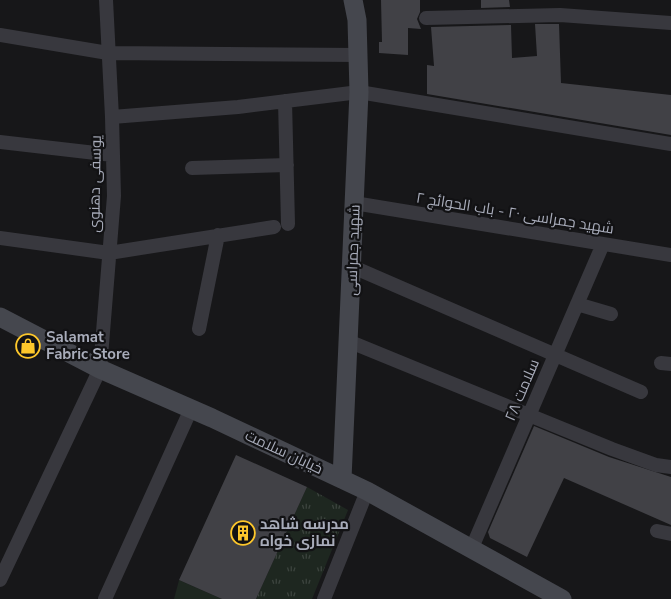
<svg xmlns="http://www.w3.org/2000/svg" width="671" height="599" font-family="'Nunito Sans',Cairo,sans-serif">
	<style>
		.park { fill: url(#park-tufts) }
		.garden { fill: #1e2720 }
		.building { fill: #414146 }
		.lines { fill: none; stroke-linecap: round; stroke-linejoin: round }
		.street { stroke: #38383e; stroke-width: 14 }
		.secondary { stroke: #45474e; stroke-width: 19 }
		.labels { text-anchor: middle; dominant-baseline: central; stroke-width: 4.5; stroke-linejoin: round; paint-order: stroke }
		.street-label { font-size: 15px; fill: #a8acba; stroke: #121214 }
		.poi-label { font-size: 15px; font-weight: bold; fill: #a8acba; stroke: #121214; text-anchor: start }
	</style>
	<defs>
		<pattern id="park-tufts" width="24" height="20" patternUnits="userSpaceOnUse" patternTransform="scale(1.25)"><rect width="24" height="20" fill="#1e2720"/><path d="M3 7l-1-3M5 7V3M7 7l1-3M15 17l-1-3M17 17v-4M19 17l1-3" fill="none" stroke="#3c443e"/></pattern>
	</defs>
	<rect width="100%" height="100%" fill="#171719"/>
	<path class="park" d="M307 487 348 510 312 599H256Z"/>
	<path class="garden" d="M179 580 222 599H174Z"/>
	<path class="building" d="M381 0H420V12L417 19 421 29 408 28V55L379 53V42H382Z
		M481 0H509L510 7 481 8Z
		M535 24H559L561 83 671 95V135L427 94V65L434 66 431 27 511 25 512 58 537 56Z
		M534 426 609 457 671 477V525L564 478 527 557 490 538 488 532Z
		M236 455 307 487 256 599H222L179 580Z"/>
	<g class="lines">
		<path class="street" d="M426 18 560 15 671 23
			M0 35 108 53 358 55
			M285 101 288 224
			M112 117 238 107 359 92 671 144
			M0 142 113 155
			M192 168 287 165
			M354 203 671 255
			M0 238 109 253 274 227
			M353 267 641 392
			M577 304 611 314
			M199 329 218 235
			M348 341 612 449 656 465 671 467
			M661 363 671 364
			M657 531 671 534
			M471 550 603 244
			M0 580 100 369 114 196 112 117 106 0
			M105 599 191 409
			M324 599 367 491"/>
		<path class="secondary" d="M0 317 100 369 212 418 367 491 562 599
			M342 479 359 92 357 20 353 0"/>
	</g>
	<defs>
		<g id="shop-ring" transform="scale(1.25)"><circle r="9.5" fill="#121214" stroke="#fdc72b" stroke-width="1.5"/><path d="M-5-2.5h2.3a2.7 3.5 0 0 1 5.4 0H5L5.5 6h-11ZM-1.5-2.5h3a1.5 2.3 0 0 0-3 0Z" fill="#fdc72b"/></g>
		<g id="building-ring" transform="scale(1.25)"><circle r="9.5" fill="#121214" stroke="#fdc72b" stroke-width="1.5"/><path d="M-4-6H4V6H1V3H-1V6H-4ZM-2.5-4.3h1.7v1.8h-1.7ZM.8-4.3h1.7v1.8H.8ZM-2.5-1h1.7V.8h-1.7ZM.8-1h1.7V.8H.8Z" fill="#fdc72b"/></g>
	</defs>
	<g fill-rule="evenodd">
		<use href="#shop-ring" x="28" y="346"/>
		<use href="#building-ring" x="243" y="533"/>
	</g>
	<g class="labels">
		<g class="street-label">
			<text transform="translate(95 184) rotate(-89)">یوسفی دهنوی</text>
			<text transform="translate(515 213) rotate(9)">شهید جمراسی ۲۰ - باب الحوائج ۲</text>
			<text transform="translate(353 250) rotate(-88)">شهید جمراسی</text>
			<text transform="translate(522 390) rotate(-67)">سلامت ۲۸</text>
			<text transform="translate(284 452) rotate(25)">خیابان سلامت</text>
		</g>
		<g class="poi-label">
			<text x="46" y="337">Salamat<tspan x="46" dy="17">Fabric Store</tspan></text>
			<text x="260" y="524">مدرسه شاهد<tspan x="260" dy="17">نمازی خواه</tspan></text>
		</g>
	</g>
</svg>
